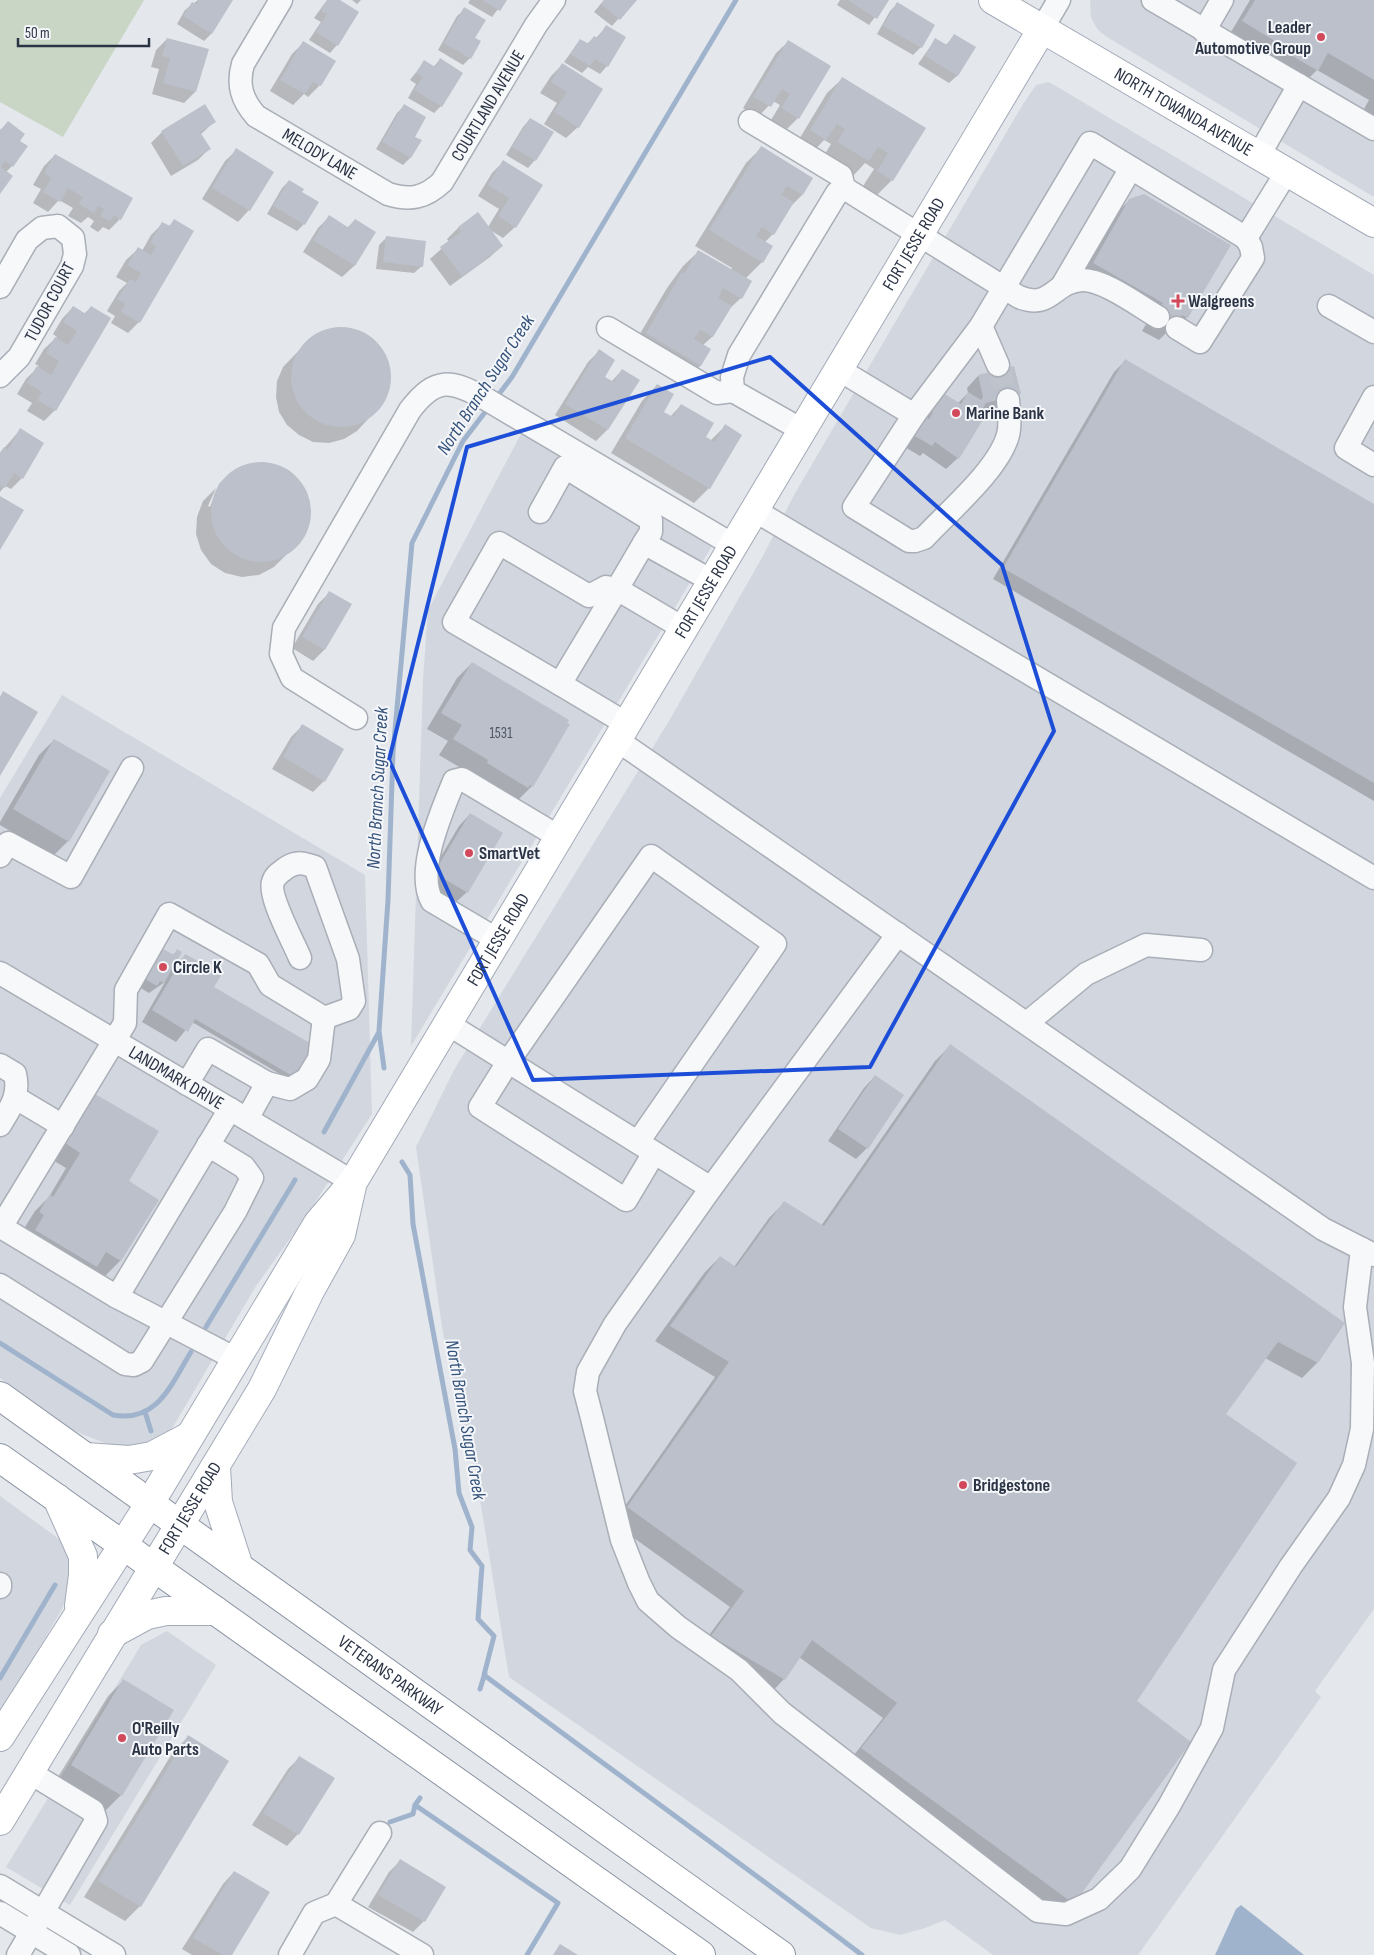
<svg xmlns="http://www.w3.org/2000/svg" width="1374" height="1955" font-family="'Sofia Sans Condensed',sans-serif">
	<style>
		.built { fill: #d2d6de }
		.green { fill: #c9d6c5 }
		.water { fill: #9fb4cc }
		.shadow { fill: #0003 }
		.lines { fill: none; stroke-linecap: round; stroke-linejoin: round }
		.stream { stroke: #9fb4cc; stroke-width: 5 }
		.building { fill: #bbc0ca }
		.minor-tunnel { stroke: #bfc3cb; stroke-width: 22; stroke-dasharray: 22 11; stroke-linecap: butt }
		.minor-casing { stroke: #a9aeb7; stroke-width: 25 }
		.major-casing { stroke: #a3abb8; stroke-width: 30 }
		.highway-casing { stroke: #8b94a3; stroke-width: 30 }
		.minor { stroke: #f7f8fa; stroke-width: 22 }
		.major { stroke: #fff; stroke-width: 28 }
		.highway { stroke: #fff; stroke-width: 28 }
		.marked { fill: none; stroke: #1d4ed8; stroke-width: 4; stroke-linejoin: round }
		.poi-dot { fill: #d1495b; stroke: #f4f6f9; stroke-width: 2 }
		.labels { text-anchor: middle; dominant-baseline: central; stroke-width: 4; stroke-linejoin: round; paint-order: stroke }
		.number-label { font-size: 15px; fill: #4f5766 }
		.poi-label { font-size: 18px; font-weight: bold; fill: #2b3445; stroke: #f4f6f9; text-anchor: start }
		.street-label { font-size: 18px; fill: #2b3445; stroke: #f4f6f9 }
		.water-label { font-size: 19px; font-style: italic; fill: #34527a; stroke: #f4f6f9 }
	</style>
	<rect width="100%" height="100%" fill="#e4e7ec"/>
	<path class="built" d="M1090 0H1374V197L1107 37 1098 30 1091 18Z
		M1049 82 1374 275V1609L1315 1691 1321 1697 1138 1955H993L945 1920 925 1928 900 1935 871 1928 509 1677 477 1481 443 1333 416 1147 454 1070 669 721 764 554 794 495 1023 104 1036 85Z
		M523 430 712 546 411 1046 423 680 428 610Z
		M62 695 365 875 372 1114 307 1215 256 1286 167 1437 141 1450 120 1449 74 1431 0 1378V798Z
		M0 1496 59 1539 69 1556 71 1569 69 1590 62 1609 0 1716Z
		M167 1631 216 1665 70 1905 6 1867 141 1645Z"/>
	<path class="green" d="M0 0H144L63 137 0 102Z"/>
	<path class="water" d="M1241 1905 1304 1955H1215L1236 1909Z"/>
	<path class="shadow" d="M198 0H232L211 34 204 41 177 24 185 10Z
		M327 0H337L358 13 337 45 330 53 309 40 321 22 314 18Z
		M352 0H361L357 4Z
		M470 0H505L492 17 468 3Z
		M604 0H635L612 26 594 12Z
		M840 0H888L869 25 837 5Z
		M1250 0H1374V115L1364 109 1369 100 1317 70 1302 85 1228 37Z
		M897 4 934 25 921 47 913 55 877 34 890 11Z
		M465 9 474 39 470 58 463 65 438 50 457 16Z
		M606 27 624 38 607 66 600 74 588 67 582 73 564 62 580 40 587 44 594 37 596 38Z
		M954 36 974 48 957 76 949 83 918 64 935 40 945 46Z
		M167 39 207 50 195 92 184 103 152 94 159 69 151 67 156 50Z
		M788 42 798 118 787 129 771 120 780 105 773 101 758 117 743 108 776 53Z
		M303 43 334 61 320 85 308 97 304 94 293 105 270 91 292 54Z
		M440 60 441 106 434 113 408 98 416 84 410 80 424 62 433 67Z
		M562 65 578 127 566 138 544 124 557 103 540 93 551 76Z
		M843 78 924 128 892 180 877 195 863 186 874 169 865 163 853 176 823 157 831 144 824 140 810 155 795 146 827 93Z
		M404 106 413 137 410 158 403 165 376 149 397 113Z
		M530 119 535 160 528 168 506 155 523 127Z
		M214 122 200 135 209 149 198 160 171 176 151 143 162 132Z
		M8 123 19 141 12 166 6 172 0 192V130Z
		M761 148 812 179 802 195 790 207 773 234 765 242 762 262 745 279 741 298 726 312 712 337 703 345 710 349 700 366 685 381 631 349 667 288 683 266 699 251 731 270 732 268 695 246 746 163Z
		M237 150 249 210 238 222 202 199 225 161Z
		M55 155 120 219 109 230 103 227 98 232 90 227 94 221 88 217 81 223 68 216 73 208 59 200 48 212 33 203 41 189 33 185 44 166Z
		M503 162 515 227 503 238 490 230 502 246 490 257 450 286 430 259 449 242 447 239 458 228 478 214 488 227 499 209 478 196 492 173Z
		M289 181 300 193 304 224 297 231 267 214 282 188Z
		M1130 200 1229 246 1187 317 1172 333 1168 331 1159 340 1142 331 1149 319 1079 278 1114 215Z
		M329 217 347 228 355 220 374 232 354 266 342 277 303 252 318 228Z
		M174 221 139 322 128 333 111 323 115 316 107 311 119 291 127 283 116 277 126 260 138 249 142 251 151 235 162 224 168 227Z
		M386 238 422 266 414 273 376 269 379 245Z
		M73 307 84 314 91 307 55 410 44 421 27 411 32 403 17 394 26 379 39 366 35 364 44 349 57 337 53 334 62 319Z
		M343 328 360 331 374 340 385 354 390 370V387L383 403 357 431 344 439 329 443 313 442 299 435 287 425 279 412 276 397 277 381 283 367 311 338 326 330Z
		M599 351 603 377 611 382 622 370 607 430 596 441 555 415 588 362Z
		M1125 361 1374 505V801L993 579 1114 372Z
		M1013 367 1020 393 1009 405 979 412 977 415 982 418 958 458 946 469 923 453 920 456 903 446 929 404 958 403 968 393 967 388 978 376Z
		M657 385 662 412 670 417 681 405 704 437 710 441 725 426 709 488 694 503 611 453 642 401Z
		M20 430 22 478 11 489 5 486 0 492V453Z
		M258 463 273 464 288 470 299 481 307 494 310 509 308 525 302 539 274 567 259 575 242 577 225 573 211 564 201 550 196 534 197 517 203 501 216 488 208 506 210 507 219 484 229 474 243 466Z
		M329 593 350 605 324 650 313 661 292 648 318 604Z
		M472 663 568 725 532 786 517 801 439 755 448 741 427 729 457 678Z
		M302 726 324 781 313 792 272 769 291 737Z
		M54 740 68 841 53 856 0 825V822L39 755Z
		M470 814 467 892 455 903 424 885 459 826Z
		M163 951 172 956 177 951 173 968 185 956 212 987 311 1045 290 1080 192 1022 176 1042 142 1022 165 982 149 993 139 987 156 958Z
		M950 1046 1343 1324 1317 1363 1302 1378 1265 1358 1224 1415 1135 1702 1189 1743 1058 1918 847 1764 883 1718 799 1657 784 1679 769 1695 697 1651 730 1607 613 1523 715 1377 655 1341 705 1272 720 1257 734 1267 769 1218 784 1203 821 1226 935 1061Z
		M875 1076 867 1148 856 1159 828 1141 864 1088Z
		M81 1110 128 1181 157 1200 120 1261 105 1276 93 1269 81 1281 21 1246 30 1231 25 1227 35 1211 49 1197 66 1168 51 1159Z
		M123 1681 121 1795 106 1810 56 1780 108 1696Z
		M188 1737 227 1761 140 1906 125 1921 84 1897 173 1752Z
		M299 1758 333 1778 298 1834 287 1846 252 1825 288 1769Z
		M400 1861 424 1921 413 1932 368 1907 389 1872Z
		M234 1872 230 1955H192L182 1949 223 1884Z"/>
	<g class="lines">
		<path class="stream" d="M496 398 512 377 736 0
			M384 1068 379 1031 388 900 393 752 412 543 463 441 489 407
			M324 1132 379 1032
			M402 1162 410 1175 413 1224 455 1449 459 1493 472 1527 470 1550 482 1566 478 1619 494 1636 484 1675C610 1769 737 1860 862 1955
			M206 1327 295 1180
			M0 1343 113 1415C158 1423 171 1384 191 1352
			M145 1412 151 1431
			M0 1678 55 1585
			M480 1689 485 1673
			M420 1798 415 1805 558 1903 527 1955
			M390 1822 413 1814 415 1805"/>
	</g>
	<path class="building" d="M199 0H233L212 34 183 16 192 2 197 4Z
		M327 0H340L359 12 338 46 316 32 327 14 321 11Z
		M482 0H507L500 11Z
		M604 0H637L620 20 601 4Z
		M848 0H889L877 19Z
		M1255 0H1374V80L1328 53 1318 71 1291 55 1293 52 1242 21Z
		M897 2 935 25 922 48 883 26Z
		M464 7 486 20 475 38 481 41 471 59 444 43Z
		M606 25 626 37 608 67 595 59 590 66 570 54 580 39 589 44 594 36 598 38Z
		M954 34 976 47 958 76 925 56 935 38 947 45Z
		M167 38 209 49 196 92 163 83 170 58 162 56Z
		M788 40 831 66 799 119 781 108 790 94 782 89 771 107 753 97Z
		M303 41 336 61 321 86 313 82 305 94 280 80Z
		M440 58 463 73 442 107 414 90 423 77 416 73 424 60 435 67Z
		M562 63 603 89 579 128 554 112 567 92 551 82Z
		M842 77 926 128 893 181 877 171 888 153 878 147 869 161 837 142 845 129 837 124 826 140 810 130Z
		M205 104 216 122 200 132 211 149 183 166 161 131Z
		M404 104 426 117 415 137 422 140 411 158 382 142Z
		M530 118 554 132 536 161 512 147Z
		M8 121 25 134 20 141 28 146 13 167 5 161 1 167 13 176 0 194V131Z
		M761 146 813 178 803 195 787 186 781 195 794 202 774 235 762 227 756 236 773 246 763 263 709 230Z
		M236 148 274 172 250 211 212 188Z
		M55 154 133 198 121 220 114 215 110 221 100 216 104 209 98 206 94 213 79 204 83 197 68 188 60 202 43 192 51 178 44 173Z
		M503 160 543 185 516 228 498 216 509 198 488 185Z
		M289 180 304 189 302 192 319 202 305 225 273 206Z
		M1144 194 1231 245 1188 318 1182 315 1175 326 1156 315 1163 303 1093 263 1129 199Z
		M478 212 503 246 462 276 440 247 461 232 458 227Z
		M329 215 349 228 355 219 376 232 355 266 313 240Z
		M174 219 194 231 140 323 121 312 125 304 117 299 130 279 136 282 141 273 127 265 138 247 151 255 156 246 150 243 162 222 170 226Z
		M386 236 426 241 423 267 383 262Z
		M698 250 752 281 742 299 723 288 718 298 732 306 713 337 700 330 694 339 711 349 701 366 646 333 682 272 685 273Z
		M73 306 86 314 91 306 111 318 56 411 37 400 42 392 27 383 37 366 51 375 59 361 46 353 55 337 68 345 77 331 63 322Z
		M291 377a50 50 0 1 1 100 0a50 50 0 1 1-100 0Z
		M599 349 615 360 605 377 614 382 622 369 640 380 608 430 565 404Z
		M1125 359 1374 504V783L1003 568Z
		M1014 366 1021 394 986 403 979 415 984 418 959 459 935 442 932 446 913 435 924 417 929 419 933 412 929 409 940 391 961 404 968 392 981 400 983 397 978 375Z
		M657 384 674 394 664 412 673 417 681 404 714 423 706 437 715 442 725 424 742 435 710 489 625 438Z
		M20 428 44 443 23 479 14 473 5 488 0 485V453L4 447 8 450Z
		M211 512a50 50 0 1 1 100 0a50 50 0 1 1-100 0Z
		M0 496 24 510 0 550Z
		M329 591 352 604 325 650 302 637Z
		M472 662 569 720 567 723 570 724 533 787 530 785 528 788 487 763 488 760 453 739 462 725 441 713Z
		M3 691 38 712 0 776V697Z
		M302 724 344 749 325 782 283 757Z
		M54 739 110 771 69 842 13 809Z
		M470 813 503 833 468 893 434 873Z
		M163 949 174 955 177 949 182 952 164 983 160 981 157 986 145 979Z
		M185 954 222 974 214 987 313 1045 294 1077 195 1019 188 1032 152 1010Z
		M950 1044 1345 1323 1318 1363 1278 1342 1226 1414 1297 1463 1137 1701 1191 1742 1074 1904 861 1748 897 1703 812 1640 785 1680 711 1636 744 1591 627 1507 729 1362 670 1326 720 1256 736 1267 784 1201 824 1226Z
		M875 1075 904 1095 868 1149 838 1129Z
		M95 1094 159 1131 129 1181 159 1200 121 1261 106 1252 97 1267 35 1230 44 1215 39 1212 50 1194 53 1197 80 1153 65 1143Z
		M123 1679 174 1710 122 1796 71 1765Z
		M188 1735 229 1761 141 1907 98 1881Z
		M299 1756 335 1778 299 1835 263 1813Z
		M400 1859 446 1887 425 1922 378 1895Z
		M234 1871 270 1892 232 1955H223L193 1938Z
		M560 1944 578 1955H553Z"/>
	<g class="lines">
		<path class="minor-tunnel" d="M998 365 1008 400"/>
		<g class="minor-casing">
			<g id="minor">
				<path id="s1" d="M281 0 243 64C237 85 242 100 256 116L388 194C410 201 425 198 442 182L536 25 554 0"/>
				<path d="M1153 0 1374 129"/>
				<path d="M1042 29 1059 0"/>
				<path d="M1204 31 1222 0"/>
				<path d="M750 121 841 176 844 188"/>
				<path d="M1258 157 1299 85"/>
				<path d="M1062 286 1131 168"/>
				<path d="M0 287 27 240 42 228 58 226 73 238 75 254 72 266 19 357 0 376"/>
				<path d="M1329 306 1374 332"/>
				<path d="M981 326 998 365"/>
				<path d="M608 328 717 393 733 391"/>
				<path d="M1177 328 1200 342 1253 258 1251 247 1246 238"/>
				<path d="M838 369 914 415"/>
				<path d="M1374 397 1346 448 1374 465"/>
				<path d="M1008 400C1009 412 1011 424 1008 435 999 469 949 511 924 538L915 541H909L854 507 914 415 981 326 1090 143 1246 238 1286 173"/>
				<path d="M802 430 733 391 732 377 739 355 837 193 844 188 1019 297C1052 310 1052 282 1082 280 1103 279 1139 306 1158 317"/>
				<path d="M754 510 1374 878"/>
				<path d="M540 512 565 467 651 520V532L644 543"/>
				<path d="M560 684 454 622 499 543 589 596 606 587 617 589 644 543 712 581"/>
				<path d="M356 718 292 678 281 654 284 628 410 410C436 376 451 380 486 399L733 545"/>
				<path d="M627 724 560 684 617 589 683 628"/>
				<path d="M617 740 1323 1229 1374 1255"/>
				<path d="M0 856 8 843 71 877 132 768"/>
				<path d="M498 940 432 901C415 871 442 811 454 781L462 779 559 837"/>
				<path d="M300 958C294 943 268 896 273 882 275 875 281 872 286 868 297 861 304 863 315 867L348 959 354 1001 349 1009 324 1018"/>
				<path id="s2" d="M0 973 353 1182"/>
				<path d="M1027 1023 1086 974 1146 945 1201 950"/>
				<path d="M448 1024 711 1188 898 934"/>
				<path d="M0 1065 15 1074C20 1095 11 1107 0 1125"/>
				<path d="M187 1084 208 1049 267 1083"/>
				<path d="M16 1098 63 1126"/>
				<path d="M230 1109 117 1297 1 1227 125 1023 126 990 169 914 258 964 270 985 324 1018 319 1059 307 1079 290 1089 267 1083 247 1119"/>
				<path d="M638 1142 775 944 651 856 508 1062 480 1107 626 1200 654 1153"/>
				<path d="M711 1188 615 1324 588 1372 585 1391 592 1418 622 1540 639 1583 648 1601 678 1627 739 1670 782 1713 1038 1911 1066 1914 1099 1899 1130 1869 1169 1806 1212 1728 1224 1670 1291 1566 1339 1498 1354 1465 1362 1429 1363 1363 1355 1307 1362 1249"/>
				<path d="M0 1285 125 1364 134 1365 142 1361 235 1212 252 1178 244 1167 208 1145"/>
				<path d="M117 1297 236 1359"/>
				<path d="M0 1584V1587"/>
				<path d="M0 1886 114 1955"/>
				<path d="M336 1904 380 1833"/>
				<path d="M0 1913 69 1955"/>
				<path d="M18 1955 96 1821 93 1811 29 1772"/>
				<path d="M290 1955 314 1913 336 1904 422 1955"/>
			</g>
		</g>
		<g class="major-casing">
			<g id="major">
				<path id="s3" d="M993 0 1374 223"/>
				<path d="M86 1457 129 1460 152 1456 190 1436"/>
				<path d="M216 1467 218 1502 239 1567"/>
				<path d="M57 1498 83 1556V1575L79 1606"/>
				<path d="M112 1634 147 1615 166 1611H216"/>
				<path id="s4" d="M0 1737 150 1503 318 1223 353 1182 1042 29"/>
				<path id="s5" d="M0 1821 262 1389 310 1291 341 1235 352 1186"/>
			</g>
		</g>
		<g class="highway-casing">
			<g id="highway">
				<path id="s6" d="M0 1396 781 1955"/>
				<path d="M0 1458 701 1955"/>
			</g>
		</g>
		<use href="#minor" class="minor"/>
		<use href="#major" class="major"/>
		<use href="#highway" class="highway"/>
	</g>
	<path class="marked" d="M770 357 1002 565 1054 731 870 1067 533 1080 389 760 467 447Z"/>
	<g class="poi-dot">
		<circle cx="1321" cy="37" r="5"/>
		<path d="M1175.5 293.5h5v5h5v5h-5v5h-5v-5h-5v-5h5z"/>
		<circle cx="956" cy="413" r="5"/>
		<circle cx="469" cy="853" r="5"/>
		<circle cx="163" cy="967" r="5"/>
		<circle cx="963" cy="1485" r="5"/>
		<circle cx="122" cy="1738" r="5"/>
	</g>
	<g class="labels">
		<g class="number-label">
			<text x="501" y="733">1531</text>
		</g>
		<g class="poi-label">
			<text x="1311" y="27" text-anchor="end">Leader<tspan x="1311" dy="21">Automotive Group</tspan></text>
			<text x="1188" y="301">Walgreens</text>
			<text x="966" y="413">Marine Bank</text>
			<text x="479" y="853">SmartVet</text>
			<text x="173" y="967">Circle K</text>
			<text x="973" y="1485">Bridgestone</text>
			<text x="132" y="1728">O'Reilly<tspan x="132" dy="21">Auto Parts</tspan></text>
		</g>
		<g class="street-label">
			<text stroke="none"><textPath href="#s1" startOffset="432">COURTLAND AVENUE</textPath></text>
			<text stroke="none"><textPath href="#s3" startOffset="221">NORTH TOWANDA AVENUE</textPath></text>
			<text stroke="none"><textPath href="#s1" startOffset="205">MELODY LANE</textPath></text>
			<text stroke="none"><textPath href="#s4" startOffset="1751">FORT JESSE ROAD</textPath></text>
			<text transform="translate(50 302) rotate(-62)">TUDOR COURT</text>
			<text stroke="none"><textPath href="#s4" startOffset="1346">FORT JESSE ROAD</textPath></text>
			<text stroke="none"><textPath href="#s4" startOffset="941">FORT JESSE ROAD</textPath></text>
			<text stroke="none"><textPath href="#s2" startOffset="205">LANDMARK DRIVE</textPath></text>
			<text stroke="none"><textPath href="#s5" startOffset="366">FORT JESSE ROAD</textPath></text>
			<text stroke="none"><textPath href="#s6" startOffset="480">VETERANS PARKWAY</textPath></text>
		</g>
		<g class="water-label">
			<text transform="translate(486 385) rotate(-57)">North Branch Sugar Creek</text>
			<text transform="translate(378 788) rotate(-87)">North Branch Sugar Creek</text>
			<text transform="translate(465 1420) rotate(80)">North Branch Sugar Creek</text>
		</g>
	</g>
	<path d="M18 38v8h131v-8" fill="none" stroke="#2b3445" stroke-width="2.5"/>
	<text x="25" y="38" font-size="15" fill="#2b3445" stroke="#f4f6f9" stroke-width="4" paint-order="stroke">50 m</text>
</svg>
